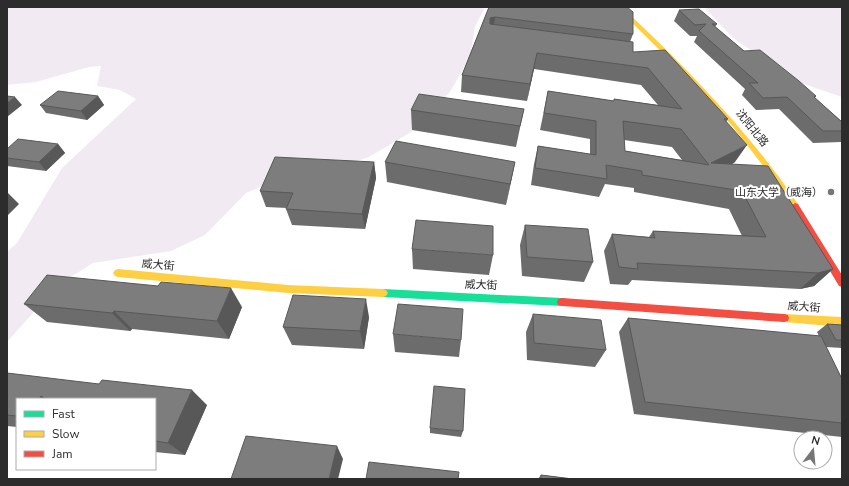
<svg xmlns="http://www.w3.org/2000/svg" width="849" height="486" font-family="'Nunito Sans','Noto Sans SC',sans-serif">
	<style>
		.green { fill: #f1eaf3 }
		.lines { fill: none; stroke-linecap: round; stroke-linejoin: round }
		.fast { fill: #16e098; fill-rule: evenodd }
		.slow { fill: #ffcf43; fill-rule: evenodd }
		.jam { fill: #f24e42; fill-rule: evenodd }
		.wall { fill: #6c6c6c; fill-rule: evenodd }
		.shaded-wall { fill: #585858 }
		.building { fill: #7d7d7d; stroke: #585858; fill-rule: evenodd }
		.poi-dot { fill: #767676; stroke: #fff; stroke-width: 1.5 }
		.labels { text-anchor: middle; dominant-baseline: central; stroke-width: 4; stroke-linejoin: round; paint-order: stroke }
		.street-label { font-size: 11px; fill: #2c2c2c; stroke: #fff }
		.poi-label { font-size: 11px; fill: #2c2c2c; stroke: #fff; text-anchor: end }
	</style>
	<rect width="100%" height="100%" fill="#fff"/>
	<path class="green" d="M7 7H485L475 27 470 57 450 92 411 132 369 157 341 166 276 180 246 193 205 235 171 251 93 263 58 285 7 342V252L17 243 62 168 136 99 120 90 97 86 101 66 89 67 36 82 7 85Z
		M704 7H842V97L798 82 733 38Z"/>
	<g class="lines">
		<path class="fast" d="M383 289 562 298 566 299 567 302 566 305 562 306 383 297 380 296 378 293 380 290Z"/>
		<path class="slow" d="M616 7H622C686 68 748 130 798 204L799 206 798 208H792L774 180 733 127 688 78Z
			M118 269 288 285 383 289 386 290 388 293 386 296 383 297 288 293 118 277 115 276 113 273 115 270Z
			M784 314 842 317V327L784 322 780 321 779 318 780 315Z"/>
		<path class="jam" d="M795 203 798 204 842 275V287L839 286 791 206Z
			M562 298 784 314 788 315 789 318 788 321 784 322 562 306 558 305 557 302 558 299Z"/>
	</g>
	<path class="wall" d="M489 7 633 34 630 42 633 52 728 119 726 122 735 162 732 164 833 269 814 286 800 289 632 280 628 285 610 284 604 251 612 234 649 237 653 231 742 236 729 209 634 192V188L605 184 599 197 531 185 534 164 538 146 590 154V139L540 130 548 91 614 101V99L658 105 641 85 534 69 527 101 461 92 462 75ZM624 140 672 147 682 160 625 151Z
		M679 10 717 24 715 27 744 51 816 96 815 98 842 122V141L841 142 813 143 779 109 756 110 742 95 745 89 694 42 697 36H690L674 21Z
		M98 96 104 105 87 120 46 113 40 105Z
		M524 109 516 147 412 130 411 110Z
		M58 144 65 153 46 171 7 166V149Z
		M374 162 376 178 365 229 292 225 286 209 287 208 266 207 260 191Z
		M385 162H515L506 205 387 182Z
		M525 225 593 262 584 282 522 276 520 245Z
		M412 249 493 255 489 275 413 269Z
		M24 304 242 307 229 339 132 329 130 331 47 322Z
		M533 314 606 350 595 367 527 360 526 332Z
		M369 317 364 349 292 345 283 327Z
		M628 318 819 336 817 332 827 324 842 325V348L826 347 842 379V437L634 414 619 332Z
		M393 334 461 340 459 357 395 352Z
		M7 373 207 405 185 455 155 452V399H17V427L7 426Z
		M430 428 463 431 461 437 430 433Z
		M541 475 573 479H538Z"/>
	<path class="shaded-wall" d="M495 17 493 33 489 34 490 18Z
		M537 53 534 69 527 101 530 84Z
		M98 96 104 105 87 120 81 111Z
		M15 97 22 105 7 117V103Z
		M58 144 65 153 46 171 39 162Z
		M747 145 735 162 700 181 711 163Z
		M374 162 376 178 365 229 362 214Z
		M515 162 511 182 506 205 510 184Z
		M7 192 19 204 7 216Z
		M833 269 814 286 800 289 818 273Z
		M231 288 242 307 229 339 217 321Z
		M366 299 369 317 364 349 360 331Z
		M114 311 132 329 130 331 112 313Z
		M192 390 207 405 185 455 168 443Z
		M41 396 46 399H39Z
		M337 446 343 459 338 479H329Z"/>
	<path class="building" d="M489 7H627L633 12V34L495 17 490 18V24L633 42V52L665 50 728 119H724L747 145 711 163 768 166 833 269 818 273 637 263 638 269 619 267 612 234 655 238 653 231 766 237 742 191 642 175V171L606 165 607 179 535 168 538 146 596 155V121L544 113 548 91 614 101V99L682 109 648 68 537 53 530 84 462 75ZM623 121 681 129 709 165 625 151Z
		M699 9 717 24H712L744 51 760 50 799 81 816 96 814 97 842 122V131H823L787 97 763 98 749 83H758L699 31 706 24 695 25 679 10Z
		M58 91 98 96 81 111 40 105Z
		M419 94 524 109 520 126 411 110Z
		M7 96 15 97 7 103Z
		M18 139 58 144 39 162 7 158V149Z
		M396 141 515 162 510 184 385 162Z
		M275 157 374 162 362 214 286 209 293 193 260 191Z
		M416 220 493 226V255L412 249Z
		M525 225 588 229 593 262 527 257Z
		M47 275 158 286 161 282 231 288 217 321 114 311 112 313 24 304Z
		M293 295 366 299 360 331 283 327Z
		M398 304 463 309 461 340 393 334Z
		M533 314 601 320 606 350 534 343Z
		M628 318 821 336 842 379V423L645 402Z
		M827 324 842 325V340H836Z
		M7 373 99 384 102 380 192 390 168 443 155 441V399H46L41 396 39 399H17V416L7 415Z
		M434 386 465 389 463 431 430 428Z
		M246 436 337 446 329 479H231Z
		M369 462 459 472 458 479H366Z
		M541 475 573 479H541Z"/>
	<circle class="poi-dot" cx="831" cy="192" r="4"/>
	<g class="labels">
		<g class="street-label">
			<text transform="translate(752 128) rotate(51)">沈阳北路</text>
			<text transform="translate(158 265) rotate(5)">威大街</text>
			<text transform="translate(481 285) rotate(2)">威大街</text>
			<text transform="translate(804 307) rotate(4)">威大街</text>
		</g>
		<g class="poi-label">
			<text x="823" y="192">山东大学（威海）</text>
		</g>
	</g>
	<rect width="849" height="486" fill="none" stroke="#2c2c2c" stroke-width="16"/>
	<rect x="16" y="398" width="140" height="72" fill="#ffffff" stroke="#ababab"/>
	<rect x="24" y="411" width="20" height="6" fill="#16e098" stroke="#ababab"/>
	<text x="52" y="418" font-size="12" fill="#2c2c2c">Fast</text>
	<rect x="24" y="431" width="20" height="6" fill="#ffcf43" stroke="#ababab"/>
	<text x="52" y="438" font-size="12" fill="#2c2c2c">Slow</text>
	<rect x="24" y="451" width="20" height="6" fill="#f24e42" stroke="#ababab"/>
	<text x="52" y="458" font-size="12" fill="#2c2c2c">Jam</text>
	<g transform="translate(813 450) rotate(16)"><circle r="19" fill="#ffffff" stroke="#ababab"/>
	<path d="M0-3L7 15L0 10L-7 15Z" fill="#767676"/>
	<text y="-6" font-size="11" font-weight="bold" text-anchor="middle" fill="#2c2c2c">N</text>
	</g>
</svg>
